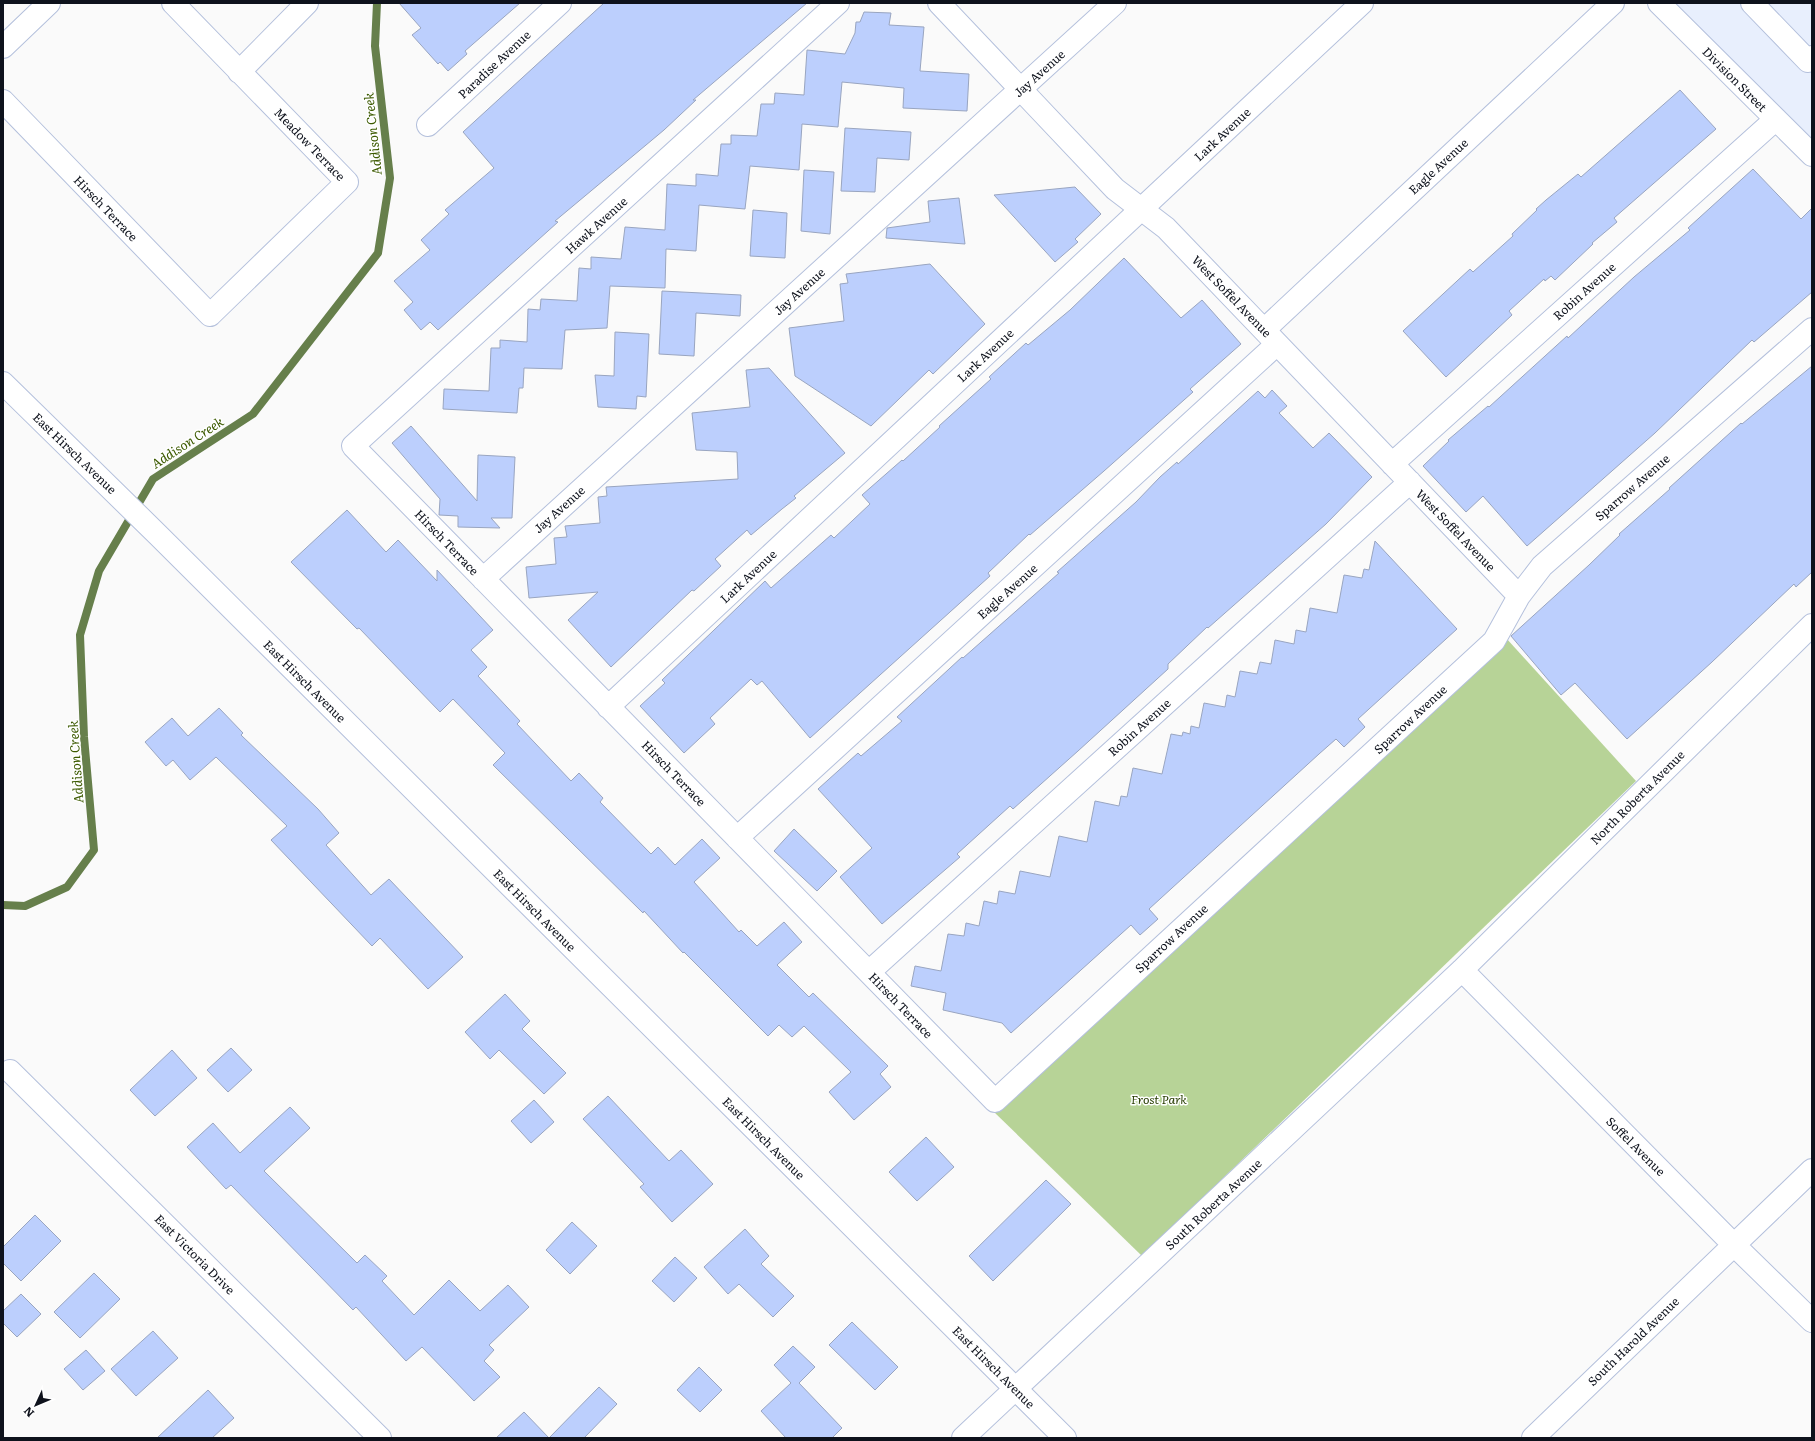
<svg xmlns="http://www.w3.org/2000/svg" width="1815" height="1441" font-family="Literata,serif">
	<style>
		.built { fill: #e8effd }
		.green { fill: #b7d397 }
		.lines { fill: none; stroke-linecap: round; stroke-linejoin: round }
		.stream { stroke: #667f4b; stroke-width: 8 }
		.building { fill: #bccffd; stroke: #99a5c0 }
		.minor-casing { stroke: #b4c0dc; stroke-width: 24 }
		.minor { stroke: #fff; stroke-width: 22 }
		.labels { text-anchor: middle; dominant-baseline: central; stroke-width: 3; stroke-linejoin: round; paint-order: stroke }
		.street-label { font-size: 12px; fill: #0e121c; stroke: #fff }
		.park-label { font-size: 12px; font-style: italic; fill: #283d02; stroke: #fff }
		.water-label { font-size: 13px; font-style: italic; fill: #3c5a00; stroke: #fff }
	</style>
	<rect width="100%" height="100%" fill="#fafafa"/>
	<path class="built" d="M1659 3H1812V155Z"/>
	<path class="green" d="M1506 638 1636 781 1142 1256 994 1112Z"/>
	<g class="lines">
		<path class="stream" d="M3 905 25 906 67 887 94 850 84 737 80 635 99 571 153 479 253 414 378 253 390 178 375 46 377 3"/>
	</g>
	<path class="building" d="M399 3H520L465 51 467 54 448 71 440 62 438 64 412 35 421 28Z
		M604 3H807L693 100H696L664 130 555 221 558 222 438 330 430 322 421 330 404 310 413 302 394 281 430 250 421 240 449 214 445 210 494 168 463 132Z
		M864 12 891 13 889 25 924 27 920 71 969 74 967 111 903 108 904 88 842 82 838 127 802 124 799 170 750 166 745 209 699 205 696 251 666 249 665 288 610 286 607 328 565 330 562 369 524 368 523 388H519L517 413 443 409 444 389 489 391 491 348H500V340L527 342 528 309 540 310 541 299 577 301 579 268 591 269V257L621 259 625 227 665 230 667 184 696 186V174L718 176 721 144H731V135L757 136 761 104H774L775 93 804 95 807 50 845 54 855 33 856 22H860Z
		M1680 90 1716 129 1614 218 1617 222 1592 243 1593 244 1555 280 1551 276 1545 281 1544 279 1509 311 1512 315 1446 377 1403 331 1470 269 1473 272 1513 236 1512 234 1537 210 1536 209 1546 200 1578 174 1581 177Z
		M845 128 911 132 909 160 877 158 875 192 841 191Z
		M1753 169 1801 219 1812 208V292L1754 342 1752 340 1655 433 1527 546 1483 496 1466 512 1423 466 1449 441 1448 440 1488 406 1489 407 1567 336 1568 338 1634 277 1690 230 1688 228Z
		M804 170 834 172 830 234 801 231Z
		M1075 187 1101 214 1075 239 1078 242 1055 262 994 195Z
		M959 198 965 244 886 238 887 228 930 222 928 201Z
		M753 210 787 213 785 258 750 256Z
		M1124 258 1181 318 1202 300 1241 344 1190 389 1193 392 1104 471 1030 535 1029 534 988 573 990 576 810 738 762 681 757 685 751 679 710 718 715 724 684 753 640 706 665 683 662 680 765 581 771 588 831 535 834 538 870 504 862 495 902 460 903 461 940 427 939 426 991 379 989 377 1026 343 1028 345 1070 310Z
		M930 264 985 324 933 374 929 370 871 426 795 376 789 328 844 321 840 284 848 283 846 274Z
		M662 291 741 295 740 316 696 313 694 356 659 354Z
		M615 332 649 334 646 397 637 396 636 409 598 407 595 375 614 376Z
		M1812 366V572L1796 587 1794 584 1712 662 1627 739 1575 683 1561 695 1511 636 1589 565 1620 535 1619 534 1670 489 1669 488 1741 423 1742 424Z
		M769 368 845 453 794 496 796 498 782 509 751 535 747 530 715 559 721 566 694 591 692 590 611 667 568 620 598 592 529 598 526 567 556 564 554 538 567 537 565 526 600 523 598 497 607 496 606 487 738 479 737 452 696 450 692 413 750 407 746 370Z
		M1272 390 1287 406 1279 413 1313 448 1329 433 1372 477 1326 524 1208 628 1207 627 1168 664V669L1078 751 1013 809 1010 806 957 854 960 857 882 924 840 877 872 848 818 789 858 753 861 756 902 721 897 717 962 657 963 658 1059 573 1057 572 1136 502 1160 477 1177 462 1178 464 1258 391 1265 398Z
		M411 426 477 501 478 455 515 457 512 518H491L500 528 458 527V516L439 515 440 499 392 443Z
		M347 510 386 552 398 540 437 581V570L493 630 471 650 487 667 478 676 520 721 517 724 571 781 579 773 603 798 600 802 651 854 658 847 675 865 702 839 720 858 694 882 739 932 741 930 757 946 784 922 802 942 777 965 809 997 813 993 888 1066 880 1074 891 1087 854 1120 829 1092 851 1072 804 1026 792 1037 779 1025 768 1036 684 952 683 953 644 911 643 913 493 765 505 753 453 699 440 712 359 628 357 629 291 562Z
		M1375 541 1457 629 1358 719 1365 727 1344 747 1336 739 1319 754 1149 909 1158 919 1140 935 1131 925 1011 1033 1002 1023 943 1010 946 993 911 986 915 966 941 971 948 934 964 936 966 923 979 926 984 901 997 904 999 891 1015 894 1020 871 1050 877 1059 836 1087 842 1095 801 1119 806 1121 796 1127 797 1133 768 1162 774 1171 734 1182 736 1183 732 1190 734 1191 726 1199 728 1204 703 1225 707 1227 695 1235 697 1240 671 1257 674 1260 662 1271 664 1275 640 1294 644 1296 630 1306 632 1310 608 1337 613 1344 575 1362 578 1364 569 1369 570Z
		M219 708 243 733 241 735 318 809 339 833 326 845 371 895 389 879 463 957 428 989 380 938 372 946 271 840 287 826 216 757 190 780 173 760 166 766 145 742 172 718 188 736Z
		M794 829 837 871 817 891 774 851Z
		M505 994 530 1021 522 1029 566 1073 544 1094 499 1050 490 1059 465 1032Z
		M231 1048 252 1070 228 1092 207 1070Z
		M172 1050 197 1078 155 1116 130 1090Z
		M608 1096 669 1161 681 1150 713 1184 672 1222 640 1187 644 1184 583 1119Z
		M534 1100 554 1122 531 1143 511 1121Z
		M290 1107 310 1128 264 1171 357 1263 365 1255 387 1276 382 1281 414 1315 449 1280 480 1311 508 1285 529 1307 489 1345 494 1350 484 1361 500 1377 474 1401 422 1347 406 1361 356 1307 353 1310 231 1185 226 1189 187 1147 213 1123 240 1153Z
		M926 1137 954 1167 917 1201 889 1172Z
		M1046 1180 1071 1204 993 1281 969 1256Z
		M35 1215 61 1241 21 1281 3 1263V1247Z
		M572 1222 597 1246 570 1274 546 1250Z
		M745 1229 769 1256 761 1264 794 1296 773 1317 739 1284 728 1294 704 1267Z
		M675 1257 697 1278 674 1302 652 1281Z
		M94 1273 120 1299 80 1338 54 1312Z
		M21 1294 41 1314 17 1337 3 1323V1311Z
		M852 1322 898 1367 875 1390 829 1345Z
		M153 1331 178 1358 136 1396 111 1369Z
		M793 1346 815 1367 799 1383 842 1428 832 1438H786L761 1411 791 1383 774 1365Z
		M86 1350 105 1371 83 1390 64 1369Z
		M699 1367 722 1390 700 1412 677 1390Z
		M599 1387 617 1404 584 1438H496L524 1412 549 1438Z
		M208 1390 234 1418 212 1438H157Z"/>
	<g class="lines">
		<g class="minor-casing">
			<path id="minor" d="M838 3 353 446 995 1101 1494 641 1519 596 1542 566 1812 329
				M939 3 1115 189 1166 228 1519 596
				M1659 3 1812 155
				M1752 3 1808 61 1812 57
				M3 47 49 3
				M239 72 307 3
				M3 101 210 315 347 182 173 3
				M428 125 560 3
				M1264 330 1613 3
				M3 383 158 535 1065 1438
				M1392 464 1776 119
				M483 579 1115 3
				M608 707 1362 3
				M737 838 1277 344
				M1462 970 1733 1244 1812 1321
				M869 972 1410 482
				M10 1071 380 1438
				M963 1438 1462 970 1812 625
				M1533 1438 1812 1170"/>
		</g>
		<use href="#minor" class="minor"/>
	</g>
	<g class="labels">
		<g class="street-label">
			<text transform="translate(494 64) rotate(-43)">Paradise Avenue</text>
			<text transform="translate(1039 73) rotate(-42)">Jay Avenue</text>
			<text transform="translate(1735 79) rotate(45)">Division Street</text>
			<text transform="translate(1222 134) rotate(-43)">Lark Avenue</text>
			<text transform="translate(310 144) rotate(46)">Meadow Terrace</text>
			<text transform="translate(1438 166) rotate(-43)">Eagle Avenue</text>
			<text transform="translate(106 208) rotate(46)">Hirsch Terrace</text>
			<text transform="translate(596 225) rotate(-42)">Hawk Avenue</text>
			<text transform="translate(799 291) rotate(-42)">Jay Avenue</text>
			<text transform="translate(1584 291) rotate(-42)">Robin Avenue</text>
			<text transform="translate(1232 296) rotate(46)">West Soffel Avenue</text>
			<text transform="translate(985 355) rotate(-43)">Lark Avenue</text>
			<text transform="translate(75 453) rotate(44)">East Hirsch Avenue</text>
			<text transform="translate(1632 487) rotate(-41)">Sparrow Avenue</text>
			<text transform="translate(559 509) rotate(-42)">Jay Avenue</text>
			<text transform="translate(1456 530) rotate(46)">West Soffel Avenue</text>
			<text transform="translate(447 542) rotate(46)">Hirsch Terrace</text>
			<text transform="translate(748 576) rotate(-43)">Lark Avenue</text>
			<text transform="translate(1007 591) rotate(-42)">Eagle Avenue</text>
			<text transform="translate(305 681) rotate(45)">East Hirsch Avenue</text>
			<text transform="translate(1410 719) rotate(-43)">Sparrow Avenue</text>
			<text transform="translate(1139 727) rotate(-42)">Robin Avenue</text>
			<text transform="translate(674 773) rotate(46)">Hirsch Terrace</text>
			<text transform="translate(1637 797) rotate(-45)">North Roberta Avenue</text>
			<text transform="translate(535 910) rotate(45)">East Hirsch Avenue</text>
			<text transform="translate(1171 938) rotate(-43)">Sparrow Avenue</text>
			<text transform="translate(901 1005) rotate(46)">Hirsch Terrace</text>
			<text transform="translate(764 1138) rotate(45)">East Hirsch Avenue</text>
			<text transform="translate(1636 1146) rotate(45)">Soffel Avenue</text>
			<text transform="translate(1213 1204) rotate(-43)">South Roberta Avenue</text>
			<text transform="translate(195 1254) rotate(45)">East Victoria Drive</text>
			<text transform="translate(1633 1341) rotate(-44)">South Harold Avenue</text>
			<text transform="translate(994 1367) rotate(45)">East Hirsch Avenue</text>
		</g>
		<g class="park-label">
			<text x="1159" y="1099">Frost Park</text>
		</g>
		<g class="water-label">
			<text transform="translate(372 134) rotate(-96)">Addison Creek</text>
			<text transform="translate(187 442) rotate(-33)">Addison Creek</text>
			<text transform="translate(75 762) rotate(-94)">Addison Creek</text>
		</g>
	</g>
	<rect width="1815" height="1441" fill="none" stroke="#0e121c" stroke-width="8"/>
	<g transform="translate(36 1405) rotate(226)" stroke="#ffffff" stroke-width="3" paint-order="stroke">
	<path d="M0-3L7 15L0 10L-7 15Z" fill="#0e121c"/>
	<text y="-6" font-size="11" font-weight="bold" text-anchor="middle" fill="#0e121c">N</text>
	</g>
</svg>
